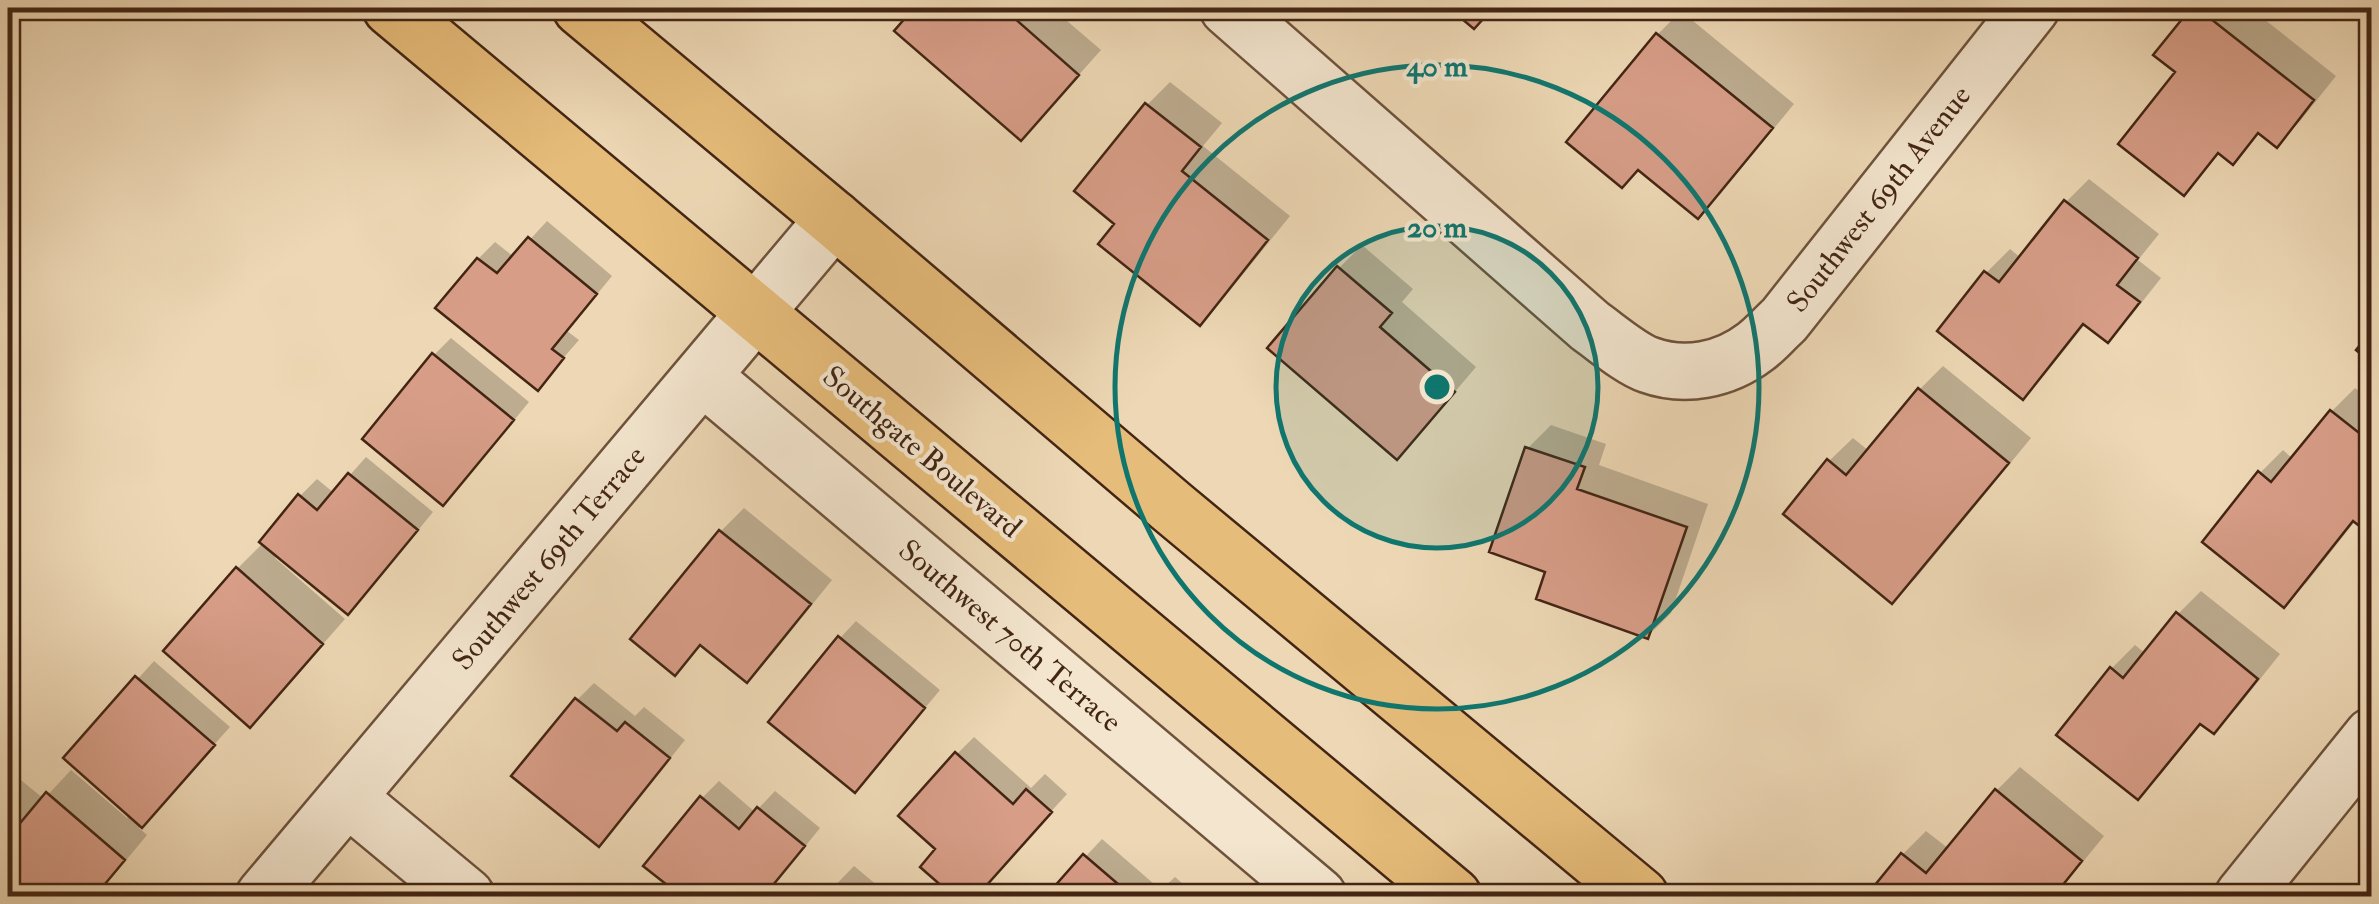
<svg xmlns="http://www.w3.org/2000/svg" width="2379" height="904" font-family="'IM FELL Double Pica',serif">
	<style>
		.shadow { fill: #0003 }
		.building { fill: #d79d87; stroke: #432514; stroke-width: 2.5 }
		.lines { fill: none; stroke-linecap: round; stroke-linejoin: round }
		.minor-casing { stroke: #6e523c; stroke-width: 60 }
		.major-casing { stroke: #432514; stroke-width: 60 }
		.minor { stroke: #f3e5ce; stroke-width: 55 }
		.major { stroke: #e6bc7a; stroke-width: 55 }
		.ring { fill: none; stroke: #0f766e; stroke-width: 5 }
		.labels { text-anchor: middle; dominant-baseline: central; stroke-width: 8; stroke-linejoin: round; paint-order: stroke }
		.street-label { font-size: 30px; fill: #432514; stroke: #f3e5ce }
		.centre { fill: #0f766e; stroke: #f3e5ce; stroke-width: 5 }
		.ring-label { font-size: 30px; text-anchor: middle; font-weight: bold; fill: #0f766e; stroke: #f3e5ce; stroke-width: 8; stroke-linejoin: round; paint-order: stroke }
	</style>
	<rect width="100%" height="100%" fill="#edd7b4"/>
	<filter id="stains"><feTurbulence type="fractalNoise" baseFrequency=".002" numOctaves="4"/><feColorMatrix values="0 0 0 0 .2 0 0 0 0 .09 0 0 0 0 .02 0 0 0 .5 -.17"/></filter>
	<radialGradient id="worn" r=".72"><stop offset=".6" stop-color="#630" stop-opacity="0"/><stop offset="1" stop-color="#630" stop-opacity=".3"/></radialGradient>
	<path class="shadow" d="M917 8H1052L1101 50 1044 114 897 30Z
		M2194 8H2250L2336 76 2300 121 2277 144 2261 132 2233 161 2221 152 2183 193 2178 71 2157 54Z
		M1681 11 1794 104 1721 193 1698 216 1639 168 1569 142 1658 34Z
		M1170 82 1222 123 1203 146 1290 216 1223 299 1200 322 1118 223 1147 105Z
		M2089 179 2159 234 2138 260 2161 278 2131 316 2107 340 2086 323 2046 373 2023 397 1986 273 2010 249 2021 258 2066 202Z
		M547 221 612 276 567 331 579 340 537 388 478 259 495 242 514 257Z
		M1362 245 1413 289 1402 302 1476 367 1420 433 1397 456 1339 268Z
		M451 338 529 402 460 486 443 503 365 439 434 355Z
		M1943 366 2031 438 1916 578 1892 601 1829 461 1853 438 1869 451 1920 389Z
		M2355 388 2372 401V532L2356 520 2307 582 2283 605 2260 473 2283 450 2293 459 2332 411Z
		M1551 425 1606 444 1599 465 1708 504 1671 613 1648 636 1548 571 1528 448Z
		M366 457 433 512 365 595 348 612 278 555 275 558 345 619 273 701 237 569 263 543 300 496 317 479 334 493Z
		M744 508 832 580 770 657 747 680 703 644 675 672 633 638 721 531Z
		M2201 591 2280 654 2237 708 2213 731 2202 723 2161 774 2138 797 2111 669 2135 645 2146 654 2178 614Z
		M856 621 940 690 871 773 855 790 840 638Z
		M154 661 230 727 139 828 147 835 98 894 101 896H8V784L16 776 44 799 71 770 127 818 130 814 66 758Z
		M594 683 635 716 644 707 685 740 616 826 599 843 577 700Z
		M974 737 1031 788 1045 774 1067 794 974 896H957L923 867 938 849 957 754Z
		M2020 767 2104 836 2055 896 1870 895 1903 854 1926 831 1949 849 1996 791Z
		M719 781 755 812 775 791 820 828 765 896H723L707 883 693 896H685L646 865 702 798Z
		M1102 839 1161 890 1175 877 1197 896H1049Z
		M854 866 890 896H825Z"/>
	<path class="building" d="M914 8H1005L1004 9 1079 75 1021 141 894 31Z
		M1449 8H1493L1474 29Z
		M2191 8H2197L2314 100 2277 148 2258 133 2233 165 2218 153 2184 196 2118 144 2175 72 2153 55Z
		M1656 33 1773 128 1698 219 1638 170 1622 188 1566 142Z
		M1145 103 1201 147 1182 171 1268 240 1200 326 1098 244 1114 224 1074 191Z
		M2064 200 2138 258 2117 285 2140 302 2108 343 2083 324 2023 400 1937 331 1984 271 1999 282Z
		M528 237 597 294 552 349 564 358 538 391 435 308 477 258 497 273Z
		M1337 266 1392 313 1380 327 1455 392 1397 460 1267 348Z
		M2372 330V363L2356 350Z
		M432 353 514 420 443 506 362 439Z
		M1918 388 2009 463 1892 604 1783 514 1827 459 1846 475Z
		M2330 410 2372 443V536L2353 521 2284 608 2202 542 2258 471 2271 482Z
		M1525 447 1585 467 1577 489 1687 527 1648 639 1536 599 1545 572 1489 552Z
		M348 473 418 530 348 615 259 542 298 494 317 510Z
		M719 530 811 604 747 683 700 645 675 676 630 639Z
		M236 567 323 644 250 728 163 651Z
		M2176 612 2258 679 2214 734 2200 724 2138 800 2056 735 2110 667 2123 678Z
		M838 636 925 708 855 793 768 722Z
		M135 676 215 745 142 828 63 758Z
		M575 698 617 731 625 722 670 758 599 847 511 776Z
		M955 752 1013 804 1026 789 1052 812 977 896H953L920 867 935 849 898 816Z
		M1995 789 2082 861 2054 896H1866L1901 853 1926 873Z
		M46 792 125 860 95 896H8V811L21 822Z
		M700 796 739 829 757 807 805 846 764 896H719L705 885 696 896H681L643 866Z
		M1083 854 1132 896H1046Z"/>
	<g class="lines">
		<g class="minor-casing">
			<path id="minor" d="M1228 8 1590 326C1607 338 1631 359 1649 365 1685 378 1725 370 1755 347 1765 340 1774 329 1784 320L2031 8
				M702 376 1318 896
				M348 798 466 896
				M264 896 834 219
				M2243 896 2372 736"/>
		</g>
		<g class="major-casing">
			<path id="major" d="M391 8 1453 896
				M581 8 834 219 1172 507 1640 896"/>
		</g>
		<use href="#minor" class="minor"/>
		<use href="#major" class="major"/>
	</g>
	<circle cx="1437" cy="387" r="161" fill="#0f766e" fill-opacity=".12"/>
	<g class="ring">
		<circle cx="1437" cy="387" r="161"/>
		<circle cx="1437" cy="387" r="322"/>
	</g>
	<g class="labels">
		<g class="street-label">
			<text transform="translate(1879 199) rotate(-52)">Southwest 69th Avenue</text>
			<text transform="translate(922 452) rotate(40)">Southgate Boulevard</text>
			<text transform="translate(549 558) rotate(-50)">Southwest 69th Terrace</text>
			<text transform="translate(1010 636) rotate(40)">Southwest 70th Terrace</text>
		</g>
	</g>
	<circle cx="1437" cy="387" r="15" class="centre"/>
	<g class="ring-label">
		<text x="1437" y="76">40 m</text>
		<text x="1437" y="237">20 m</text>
	</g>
	<rect width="2379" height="904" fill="none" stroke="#edd7b4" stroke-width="40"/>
	<rect x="10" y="10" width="2359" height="884" fill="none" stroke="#432514" stroke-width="5"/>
	<rect x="20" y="20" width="2339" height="864" fill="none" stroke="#432514" stroke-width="2.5"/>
	<rect width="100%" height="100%" filter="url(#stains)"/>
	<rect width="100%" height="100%" fill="url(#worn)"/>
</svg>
